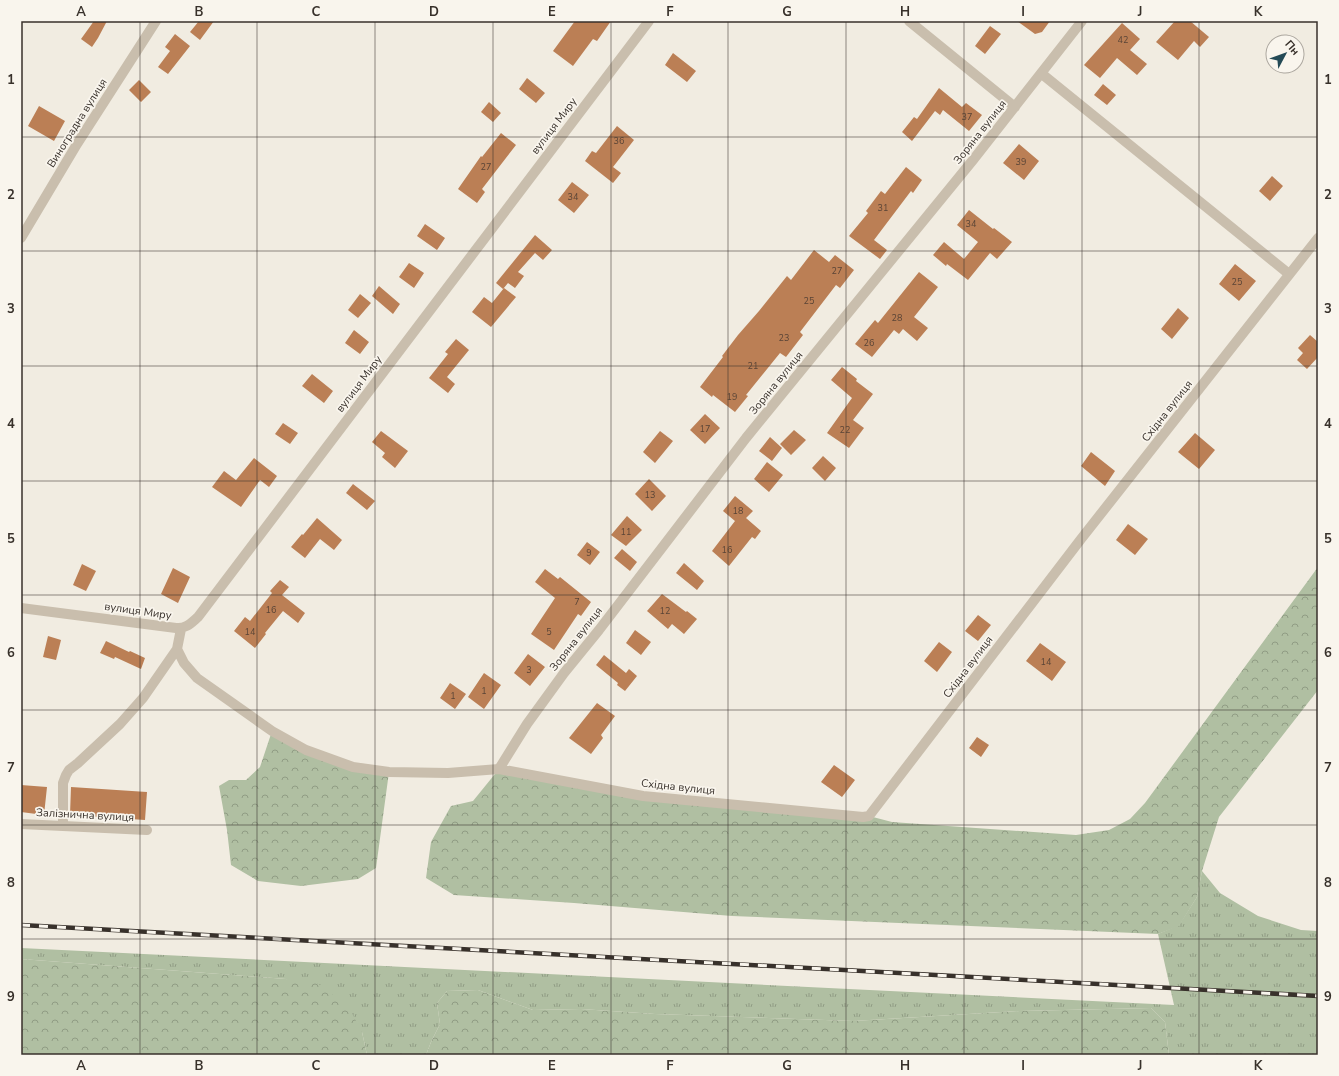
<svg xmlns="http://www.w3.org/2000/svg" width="1339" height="1076" font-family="'Nunito Sans',sans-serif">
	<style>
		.grass { fill: url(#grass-tufts) }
		.forest { fill: url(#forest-crowns) }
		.building { fill: #bb7f55 }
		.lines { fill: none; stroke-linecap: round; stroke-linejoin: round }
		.minor { stroke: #c9bead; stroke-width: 10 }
		.rail-casing { stroke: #38312b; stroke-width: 4.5 }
		.rail { stroke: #f9f5ed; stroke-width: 3; stroke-dasharray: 9; stroke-linecap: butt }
		.grid { fill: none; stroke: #38312b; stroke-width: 1; stroke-opacity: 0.55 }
		.labels { text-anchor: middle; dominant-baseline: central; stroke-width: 3.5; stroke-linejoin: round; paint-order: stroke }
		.number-label { font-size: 9px; fill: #594436 }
		.street-label { font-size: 11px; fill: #38312b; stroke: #f9f5ed }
		.neatline { fill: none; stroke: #38312b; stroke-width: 1.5 }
		.grid-label { font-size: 13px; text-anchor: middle; font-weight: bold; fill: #38312b }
	</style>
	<defs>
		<pattern id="grass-tufts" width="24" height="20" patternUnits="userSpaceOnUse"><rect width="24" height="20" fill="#b0bfa2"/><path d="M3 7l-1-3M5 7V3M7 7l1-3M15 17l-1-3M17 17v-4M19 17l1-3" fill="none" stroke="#909c84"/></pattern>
		<pattern id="forest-crowns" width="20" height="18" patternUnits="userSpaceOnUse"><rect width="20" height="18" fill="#b0bfa2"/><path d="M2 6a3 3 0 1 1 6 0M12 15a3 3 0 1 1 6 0" fill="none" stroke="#909c84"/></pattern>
	</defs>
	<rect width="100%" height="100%" fill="#f1ece1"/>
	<path class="grass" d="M1202 871 1220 893 1258 916 1301 930 1318 931V1055H1169L1165 1022 1151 1008 1020 1011 853 1021 655 1014 581 1009 533 1010 478 990 447 991 437 1003 440 1024 431 1042 426 1055H367L362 1032 286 979 21 959V948L1174 1005 1158 934 1179 925 1197 897Z"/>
	<path class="forest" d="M1318 567V690L1219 817 1202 871 1197 897 1179 926 1158 934 732 916 574 903 454 895 426 878 431 842 451 806 473 801 499 769 643 796 869 816 892 822 1076 835 1109 830 1130 819 1145 803Z
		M272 731 306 750 389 772 376 868 358 879 301 886 258 881 231 865 227 830 219 786 229 780H246L260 767Z
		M21 959 286 979 317 983 348 1006 362 1032 367 1055H21Z
		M478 990 533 1010 581 1009 655 1014 853 1021 1020 1011 1151 1008 1165 1022 1169 1055H426L431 1042 440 1024 437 1003 447 991Z"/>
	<path class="building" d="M94 21H107L98 38 92 47 81 39Z
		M199 21H214L200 40 190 32Z
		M575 21H611L597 41 593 39 573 66 553 51Z
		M1017 21H1050L1042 32 1035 34Z
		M1175 21H1190L1209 37 1200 47 1194 41 1178 60 1156 42Z
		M1122 23 1140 39 1130 50 1147 64 1137 75 1117 58 1100 78 1084 65Z
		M990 26 1001 34 985 54 975 46Z
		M175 34 190 46 168 74 158 67 170 51 165 47Z
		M673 53 696 71 687 82 665 65Z
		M527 78 545 93 536 103 519 89Z
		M139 80 151 92 141 102 129 90Z
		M1103 84 1116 95 1107 105 1094 95Z
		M939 88 962 107 966 103 982 115 969 131 943 110 940 115 935 111 912 141 902 132 914 117 917 119Z
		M489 102 501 113 493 122 481 112Z
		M39 106 65 121 54 141 28 126Z
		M617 126 634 140 613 167 621 173 613 183 585 161 592 151 596 153Z
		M501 133 516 145 482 189 485 192 477 203 458 189 481 156 482 157Z
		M1019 144 1039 161 1024 180 1003 163Z
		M906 167 922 180 913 193 911 191 874 240 887 250 880 259 849 236 868 213 866 211 881 191 885 194Z
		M1272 176 1283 186 1270 201 1259 191Z
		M572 182 589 195 574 213 558 200Z
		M969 210 993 229 994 228 1012 242 997 259 990 253 968 280 947 264 946 266 933 255 944 242 964 259 978 242 957 225Z
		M425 224 445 238 437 250 417 236Z
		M535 235 552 250 543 260 535 253 518 272 524 276 515 288 508 283 503 289 496 283Z
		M814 250 829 262 835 255 854 270 840 288 836 285 800 332 803 335 786 357 780 353 746 395 748 396 735 412 713 395 712 397 700 387 723 357 722 356 738 335 759 311 787 276 791 280Z
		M409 263 424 273 414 288 399 277Z
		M1235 264 1256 281 1239 301 1219 284Z
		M919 272 938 287 914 317 928 328 917 341 903 329 899 334 894 330 872 357 855 344 875 320 878 323Z
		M379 286 400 304 393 314 372 296Z
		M504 288 516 297 491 327 472 312 484 297 492 303Z
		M360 294 371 303 358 318 348 310Z
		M1178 308 1189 318 1172 339 1161 329Z
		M354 330 369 342 360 354 345 343Z
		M1310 335 1318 342V357L1307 369 1297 360 1303 353 1298 348Z
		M456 339 469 350 447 377 455 384 448 393 429 378 448 354 445 352Z
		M842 367 857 379 856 381 873 394 853 420 864 428 849 448 827 433 852 398 831 380Z
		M312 374 333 391 324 403 302 386Z
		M705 414 720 428 705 444 690 430Z
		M283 423 298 433 290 444 275 434Z
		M794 430 806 440 791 455 780 444Z
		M381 431 408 451 395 468 382 457 385 453 372 442Z
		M660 431 673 441 655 463 643 452Z
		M1195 433 1215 450 1199 469 1178 452Z
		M770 437 782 448 772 461 759 451Z
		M1091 452 1115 471 1105 486 1081 466Z
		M823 456 836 468 825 481 812 468Z
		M254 458 277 476 269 487 260 480 241 507 212 487 224 471 236 480Z
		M767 462 783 475 769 492 754 479Z
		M649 479 666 496 652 511 635 494Z
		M353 484 375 501 367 510 346 493Z
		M735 496 753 511 746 518 761 531 755 539 752 537 729 566 712 551 735 521 723 511Z
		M627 516 642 530 626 546 611 535Z
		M317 518 342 540 334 550 320 539 305 558 291 547 302 534 303 535Z
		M1128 524 1148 539 1135 555 1116 540Z
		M587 542 600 552 590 565 577 555Z
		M622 549 637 562 630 571 614 558Z
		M684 563 704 581 697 590 676 573Z
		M82 564 96 571 86 591 73 585Z
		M173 568 190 577 178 603 161 594Z
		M545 569 558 579 560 577 591 602 581 616 578 614 554 650 531 634 555 598 535 582Z
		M280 580 289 587 282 595 305 613 298 623 283 611 265 633 266 634 255 648 234 631 245 617 250 621 272 593 270 591Z
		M662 594 686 612 687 611 697 619 684 634 672 624 668 629 647 611Z
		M978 615 991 625 978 641 965 631Z
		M635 630 651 642 641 655 626 643Z
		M48 636 61 640 56 660 43 657Z
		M106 641 129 652 130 651 145 658 141 669 115 657 114 659 100 653Z
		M939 642 952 652 937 672 924 661Z
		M1040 643 1066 662 1052 681 1026 661Z
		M528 654 545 667 530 686 514 673Z
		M604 655 626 673 629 669 637 676 625 691 617 685 618 683 596 665Z
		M484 673 501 685 484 709 468 697Z
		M450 683 466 694 455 709 440 698Z
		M597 703 615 716 601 735 603 738 591 754 569 738Z
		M977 737 989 745 981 757 969 748Z
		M834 765 855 780 842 797 821 782Z
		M21 785 47 787 44 815 21 812Z
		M71 787 147 792 145 820 70 815Z"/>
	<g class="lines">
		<path class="minor" d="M909 21 1015 107
			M1042 74 1289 274
			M21 238 77 144 156 21
			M21 608 176 628C186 629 191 623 198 617L649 21
			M177 649 184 663 197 678 272 731 306 750 353 767 389 772 448 773 499 769 643 796 863 817 869 816 1081 539 1318 238
			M499 769 527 724 564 673 599 630 746 438 973 160 1082 21
			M21 824 147 830
			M63 826V783L66 775 69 770 78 763 120 724 143 698 177 649 181 629"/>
		<g class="rail-casing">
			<path id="rail" d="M21 925 1318 996"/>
		</g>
		<use href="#rail" class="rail"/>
	</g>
	<path class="grid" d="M140 21V1055M257 21V1055M375 21V1055M493 21V1055M611 21V1055M728 21V1055M846 21V1055M964 21V1055M1082 21V1055M1199 21V1055M21 137H1318M21 251H1318M21 366H1318M21 481H1318M21 595H1318M21 710H1318M21 825H1318M21 939H1318"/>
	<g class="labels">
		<g class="number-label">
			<text x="1123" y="40">42</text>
			<text x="967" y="117">37</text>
			<text x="619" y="141">36</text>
			<text x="1021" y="162">39</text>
			<text x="486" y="167">27</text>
			<text x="573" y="197">34</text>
			<text x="883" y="208">31</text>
			<text x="971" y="224">34</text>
			<text x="837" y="271">27</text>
			<text x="1237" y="282">25</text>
			<text x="809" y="301">25</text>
			<text x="897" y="318">28</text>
			<text x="784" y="338">23</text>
			<text x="869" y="343">26</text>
			<text x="753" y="366">21</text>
			<text x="732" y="397">19</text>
			<text x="705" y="429">17</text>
			<text x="845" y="430">22</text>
			<text x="650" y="495">13</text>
			<text x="738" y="511">18</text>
			<text x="626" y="532">11</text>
			<text x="727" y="550">16</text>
			<text x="589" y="553">9</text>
			<text x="577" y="602">7</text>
			<text x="271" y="610">16</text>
			<text x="665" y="611">12</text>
			<text x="250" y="632">14</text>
			<text x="549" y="632">5</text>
			<text x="1046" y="662">14</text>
			<text x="529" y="670">3</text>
			<text x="484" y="691">1</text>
			<text x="453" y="696">1</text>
		</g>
		<g class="street-label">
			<text transform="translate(77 123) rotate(-58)">Виноградна вулиця</text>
			<text transform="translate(554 126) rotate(-53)">вулиця Миру</text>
			<text transform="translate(980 132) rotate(-52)">Зоряна вулиця</text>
			<text transform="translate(776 383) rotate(-51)">Зоряна вулиця</text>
			<text transform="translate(359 384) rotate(-53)">вулиця Миру</text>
			<text transform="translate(1167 411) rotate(-52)">Східна вулиця</text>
			<text transform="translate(138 611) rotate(8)">вулиця Миру</text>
			<text transform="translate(576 639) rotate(-52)">Зоряна вулиця</text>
			<text transform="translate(968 667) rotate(-53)">Східна вулиця</text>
			<text transform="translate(678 787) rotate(6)">Східна вулиця</text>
			<text transform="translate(85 815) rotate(3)">Залізнична вулиця</text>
		</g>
	</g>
	<rect width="1339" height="1076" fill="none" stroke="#f9f5ed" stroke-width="44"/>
	<g transform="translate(1285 54) rotate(49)"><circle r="19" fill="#f9f5ed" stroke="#aca79f"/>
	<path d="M0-3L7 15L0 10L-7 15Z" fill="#244a56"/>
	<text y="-6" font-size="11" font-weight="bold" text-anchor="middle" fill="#38312b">Пн</text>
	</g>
	<rect x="22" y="22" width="1295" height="1032" class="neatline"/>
	<g class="grid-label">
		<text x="81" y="16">A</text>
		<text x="199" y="16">B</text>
		<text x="316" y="16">C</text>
		<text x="434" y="16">D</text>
		<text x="552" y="16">E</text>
		<text x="670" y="16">F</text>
		<text x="787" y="16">G</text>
		<text x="905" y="16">H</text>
		<text x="1023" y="16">I</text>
		<text x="1140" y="16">J</text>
		<text x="1258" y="16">K</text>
		<text x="11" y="84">1</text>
		<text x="1328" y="84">1</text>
		<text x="11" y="199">2</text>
		<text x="1328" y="199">2</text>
		<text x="11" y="313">3</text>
		<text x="1328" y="313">3</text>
		<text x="11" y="428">4</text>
		<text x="1328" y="428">4</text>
		<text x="11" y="543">5</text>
		<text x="1328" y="543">5</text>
		<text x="11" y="657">6</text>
		<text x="1328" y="657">6</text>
		<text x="11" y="772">7</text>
		<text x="1328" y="772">7</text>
		<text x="11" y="887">8</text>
		<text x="1328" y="887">8</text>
		<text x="11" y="1001">9</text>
		<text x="1328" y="1001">9</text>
		<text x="81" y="1070">A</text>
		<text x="199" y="1070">B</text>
		<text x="316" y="1070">C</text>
		<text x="434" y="1070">D</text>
		<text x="552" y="1070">E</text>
		<text x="670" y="1070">F</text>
		<text x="787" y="1070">G</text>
		<text x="905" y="1070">H</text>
		<text x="1023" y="1070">I</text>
		<text x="1140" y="1070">J</text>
		<text x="1258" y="1070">K</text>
	</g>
</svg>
